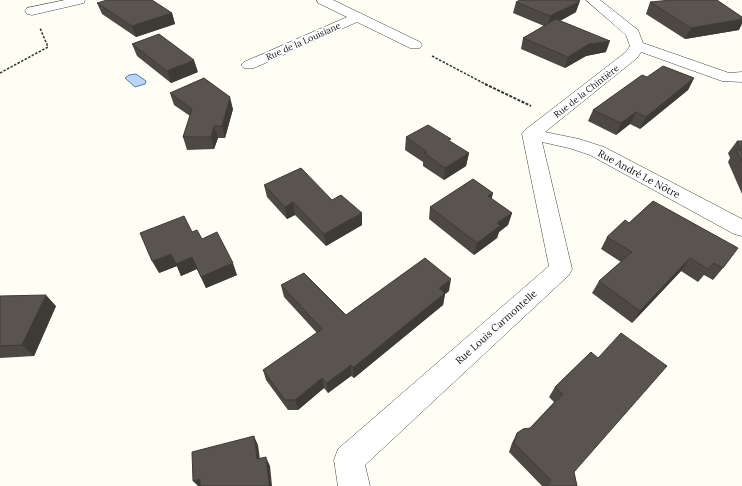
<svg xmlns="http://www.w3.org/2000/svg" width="742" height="486" font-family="Lora,serif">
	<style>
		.water { fill: #bcd5f3; stroke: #477ec7 }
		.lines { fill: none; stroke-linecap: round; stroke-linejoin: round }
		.minor-casing { stroke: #444; stroke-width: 1 }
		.path-far1 { stroke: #333; stroke-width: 1.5; stroke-dasharray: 2.5 1.5; stroke-linecap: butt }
		.path { stroke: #333; stroke-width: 2; stroke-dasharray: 3 1.5; stroke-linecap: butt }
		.minor { fill: #fff; fill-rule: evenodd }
		.wall { fill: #4d4843 }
		.shaded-wall { fill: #3e3b37 }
		.building { fill: #59544e; stroke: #3e3b37 }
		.labels { text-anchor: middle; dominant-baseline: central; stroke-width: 4; stroke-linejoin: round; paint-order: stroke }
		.far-street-label { font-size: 9px; fill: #111; stroke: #fff }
		.street-label { font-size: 10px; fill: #111; stroke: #fff }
	</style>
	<rect width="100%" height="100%" fill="#fefef5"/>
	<path class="water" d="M136 74 146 81 145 84 135 87 125 78 129 75Z"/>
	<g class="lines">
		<g class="minor-casing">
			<path id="minor" d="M65 0H85L84 3 32 15 27 14 25 11 27 8Z
				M317 0H333L420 42 422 45 420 48H410L357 22 254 68H244L241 65 244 62 347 17 318 3Z
				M586 0H600L638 30 643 43 729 73 742 72V82L722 81 641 52 637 58 545 132 579 139 604 147 742 219V236L734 234 590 155 569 148 542 142 572 269 569 275 365 465 370 486H338L334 460 338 449 549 266 522 134 525 130 626 52 630 46 626 35Z"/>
		</g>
		<path class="path-far1" d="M432 56 487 85
			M0 73 48 47 40 28"/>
		<path class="path" d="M485 84 531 106"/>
		<use href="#minor" class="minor"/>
	</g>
	<path class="wall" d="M516 2 576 12 560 21 606 52 586 56 565 68 521 49 523 38 544 26 513 13Z
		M650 2 739 30 685 39 646 14Z
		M97 3 172 13 175 24 136 37 102 14Z
		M132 44 198 72 171 83 137 56Z
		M647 77 694 78 688 90 640 129 630 124 616 135 588 121 593 110Z
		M170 93 233 109 225 138H218L214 149 187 150 183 137 190 116 174 105Z
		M406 137 450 142 469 153 466 166 444 180 423 166V162L405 150Z
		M737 141H742V194L728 162 730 158 728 153Z
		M264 185 332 200 362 225 326 246 295 215 287 219 267 197Z
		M493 193 491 199 512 213 508 225 499 232 497 238 474 255 429 219 430 207Z
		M653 201 723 268 713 280 704 275 698 282 681 271 632 323 592 293 599 281 621 262 601 249 607 237 629 223Z
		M192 232 202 239 237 275 206 288 197 269 181 276 177 266 159 273Z
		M281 285 346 315 449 291 445 294 443 305 354 378 351 376 328 393 324 388 298 410H288L266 380 263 370 317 333 284 297Z
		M0 296 56 306 34 356 0 358Z
		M591 352 574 472 577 486H542L509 452 512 443 517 433 530 428 554 402 549 397 555 387Z"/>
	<path class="shaded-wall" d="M580 1 576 12 547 28 550 16Z
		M172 13 175 24 136 37 132 26Z
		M742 19V24L739 30 685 39 691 28Z
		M610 41 606 52 586 56 565 68 568 57 589 44Z
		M194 60 198 72 171 83 167 71Z
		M694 78 688 90 640 129 646 117Z
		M230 97 233 109 225 138 222 126Z
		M636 112 630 124 616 135 621 123Z
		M214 126 218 138 214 149 211 137Z
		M469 153 466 166 444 180 445 168Z
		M493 193 490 205 488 196Z
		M293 202 295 215 287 219 285 207Z
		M362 213V225L326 246 324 234Z
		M512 213 508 225 499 232 497 238 474 255 477 243 497 223Z
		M171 254 177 266 159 273 152 261Z
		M192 257 197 269 181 276 176 264Z
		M690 258 681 271 632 323 640 311Z
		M233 263 237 275 206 288 201 277Z
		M451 279 449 291 445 294 443 305 354 378 353 368 439 288Z
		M46 295 56 306 34 356 22 345Z
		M351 365V376L328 393 327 383Z
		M322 378 324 388 298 410 295 400Z
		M254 436 258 445 261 467 257 459Z
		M266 457 270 466 272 486H269Z
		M200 479 206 486H198L193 481Z"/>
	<path class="building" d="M107 0H152L172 13 132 26 97 3Z
		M520 0H577L580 1 550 16 516 2Z
		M671 0H717L742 17V19L691 28 650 2Z
		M556 19 610 41 589 44 568 57 523 38Z
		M159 34 194 60 167 71 132 44Z
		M663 66 694 78 646 117 636 112 621 123 593 110 642 75 647 77Z
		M204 78 230 97 222 126H214L211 137H183L192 109 170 93Z
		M428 125 451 139 448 140 469 153 445 168 424 153 427 152 406 137Z
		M737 141H742V162L736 150H741Z
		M301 168 332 200 341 195 362 213 324 234 293 202 285 207 264 185Z
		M473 179 493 193 488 196 512 213 497 223 500 226 477 243 430 207Z
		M653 201 738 248 723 268 714 263 708 269 690 258 640 311 599 281 632 252 607 237 625 220 629 223Z
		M184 216 192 232 197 230 202 239 217 232 233 263 201 277 192 257 176 264 171 254 152 261 140 233Z
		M425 258 451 279 439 288 445 293 353 368 351 365 327 383 322 378 295 400H285L263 370 322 329 281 285 304 273 346 315Z
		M46 295 22 345 0 346V296Z
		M621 333 667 366 574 472 577 486H546L551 480 514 443 517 433 523 429 530 428 563 394 555 387 591 352 598 358Z
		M254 436 257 459 266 457 269 486H200V479L193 481 192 452Z"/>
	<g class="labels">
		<g class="far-street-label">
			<text transform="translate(303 41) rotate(-24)">Rue de la Louisiane</text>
			<text transform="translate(586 91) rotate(-38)">Rue de la Chintière</text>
		</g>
		<g class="street-label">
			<text transform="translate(639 174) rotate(28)">Rue André Le Nôtre</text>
			<text transform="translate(496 327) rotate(-42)">Rue Louis Carmontelle</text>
		</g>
	</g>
</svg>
